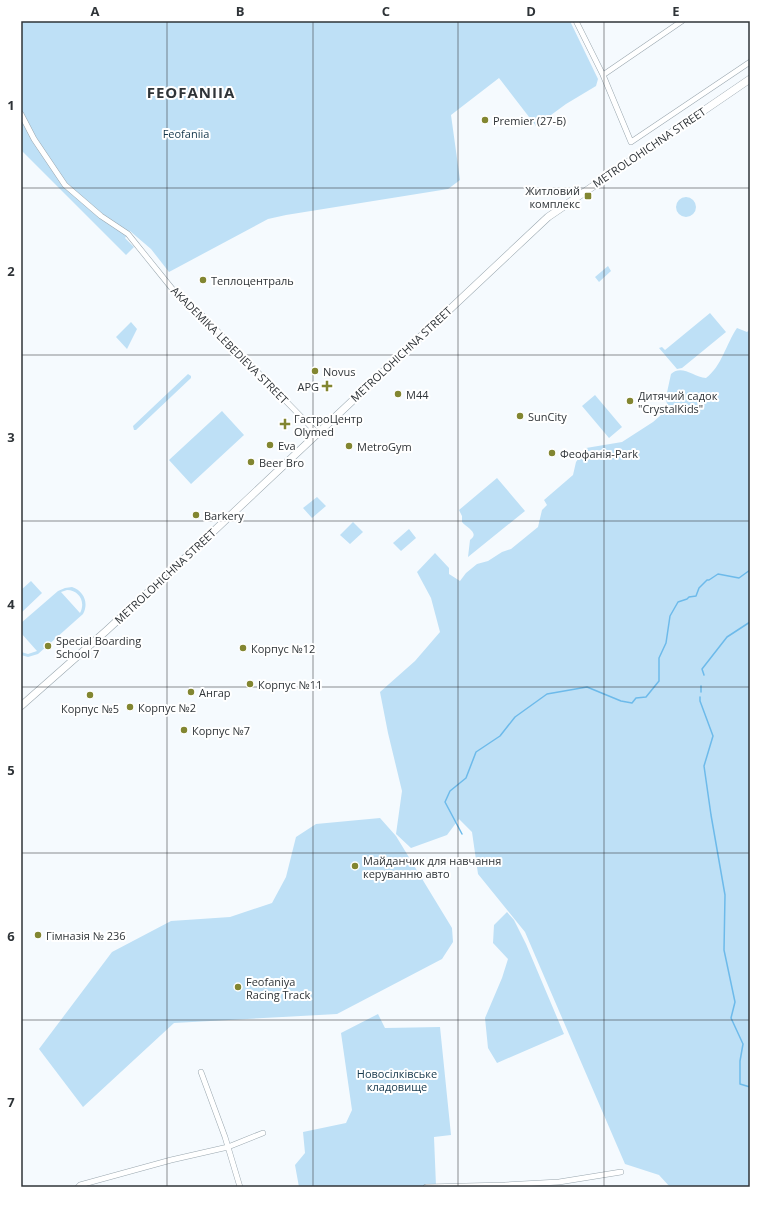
<svg xmlns="http://www.w3.org/2000/svg" width="771" height="1208" font-family="'Open Sans',sans-serif">
	<style>
		.green { fill: #bee0f6; fill-rule: evenodd }
		.lines { fill: none; stroke-linecap: round; stroke-linejoin: round }
		.stream { stroke: #6dbaea; stroke-width: 1.5 }
		.street-casing { stroke: #9aa7af; stroke-width: 6 }
		.secondary-casing { stroke: #9aa7af; stroke-width: 8 }
		.street { stroke: #fff; stroke-width: 5 }
		.secondary { stroke: #fff; stroke-width: 7 }
		.grid { fill: none; stroke: #2f3438; stroke-width: 1; stroke-opacity: 0.55 }
		.poi-dot { fill: #828631; stroke: #fff; stroke-width: 1.5 }
		.labels { text-anchor: middle; dominant-baseline: central; stroke-width: 4; stroke-linejoin: round; paint-order: stroke }
		.poi-label { font-size: 11px; fill: #2f3438; stroke: #fff; text-anchor: start }
		.park-label { font-size: 11px; fill: #15374b; stroke: #fff }
		.street-label { font-size: 11px; fill: #2f3438; stroke: #fff }
		.district-label { font-size: 15px; font-weight: bold; letter-spacing: 1px; fill: #2f3438; stroke: #fff }
		.neatline { fill: none; stroke: #2f3438; stroke-width: 1.5 }
		.grid-label { font-size: 13px; text-anchor: middle; font-weight: bold; fill: #2f3438 }
	</style>
	<rect width="100%" height="100%" fill="#f5fafe"/>
	<path class="green" d="M21 21H570L598 79 596 86 566 104 536 126 499 78 451 115 460 180 448 189 286 215 268 219 169 272 151 249 130 231 125 238 134 247 126 255 21 150Z
		M676 207a10 10 0 1 1 20 0a10 10 0 1 1-20 0Z
		M608 266 611 271 599 282 595 277Z
		M710 313 726 332 682 368 677 369 659 348 662 347 665 350Z
		M131 322 137 329 127 349 116 337Z
		M737 328 747 332 750 329V1187H670L659 1175 625 1164 525 932 478 874 472 832 459 819 447 835 411 848 396 834 402 791 388 733 380 692 415 661 440 632 431 598 417 572 435 553 449 568V574L460 581 466 573 477 564 488 561 502 552 511 549 538 527 542 510 547 505 544 500 573 475 576 462 586 448 622 442 653 422 660 416 667 405 666 397 671 374C682 364 693 377 706 378 722 366 726 344 737 328Z
		M188 374 191 376V378L136 430H134L133 426Z
		M595 395 622 427 609 438 582 406Z
		M222 411 244 435 191 484 169 460Z
		M497 478 525 511 468 557 470 540C480 533 467 528 462 522V516L459 510Z
		M317 497 326 506 312 518 303 508Z
		M353 522 363 532 350 544 340 535Z
		M409 529 416 538 401 551 393 543Z
		M31 581 42 593 21 613V590Z
		M72 587C84 591 89 603 83 614L38 654 28 657 21 655V652L28 654 37 651 21 633V623L58 591 65 588ZM67 590C79 590 86 602 80 613L61 592Z
		M380 818 396 836 452 928 453 942 442 959 337 1014 174 1023 83 1107 39 1049 112 952 171 921 230 917 272 903 286 877 296 837 316 824Z
		M507 912 514 920 526 944 564 1034 497 1063 488 1048 485 1018 502 978 508 959 493 943 494 925Z
		M378 1014 385 1028 440 1027 451 1135 434 1137 436 1186 299 1187 295 1165 305 1153 303 1132 346 1123 352 1110 341 1033Z"/>
	<g class="lines">
		<path class="stream" d="M704 675 702 669 727 637 750 622
			M701 692V686
			M700 697V701L713 736 704 766 711 815 725 895 724 950 735 1002 731 1018 743 1044 740 1061V1084L750 1087
			M462 834 445 802 450 791 466 778 476 752 500 736 515 717 547 694 587 687 621 701 632 703 636 698 646 697 659 681V658L666 643 670 616 678 602 687 599 689 597 696 596 699 588 707 580H709L718 574 739 578 750 570"/>
		<g class="street-casing">
			<path id="street" d="M576 21 603 75 631 142 750 62
				M603 75 682 21
				M21 114 34 139 65 185 101 216 128 234 174 291 190 308 199 312 317 433
				M201 1072 225 1137 240 1187
				M78 1187 80 1185 171 1160 228 1147 263 1133
				M426 1187 505 1185 559 1182 621 1172"/>
		</g>
		<g class="secondary-casing">
			<path id="secondary" d="M21 706 106 631 183 560 548 217 750 79"/>
		</g>
		<use href="#street" class="street"/>
		<use href="#secondary" class="secondary"/>
	</g>
	<path class="grid" d="M167 21V1187M313 21V1187M458 21V1187M604 21V1187M21 188H750M21 355H750M21 521H750M21 687H750M21 853H750M21 1020H750"/>
	<g class="poi-dot">
		<circle cx="485" cy="120" r="4"/>
		<rect x="584" y="192" width="8" height="8" rx="2"/>
		<circle cx="203" cy="280" r="4"/>
		<circle cx="315" cy="371" r="4"/>
		<path d="M325 380h4v4h4v4h-4v4h-4v-4h-4v-4h4z"/>
		<circle cx="398" cy="394" r="4"/>
		<circle cx="630" cy="401" r="4"/>
		<circle cx="520" cy="416" r="4"/>
		<path d="M283 418h4v4h4v4h-4v4h-4v-4h-4v-4h4z"/>
		<circle cx="270" cy="445" r="4"/>
		<circle cx="349" cy="446" r="4"/>
		<circle cx="552" cy="453" r="4"/>
		<circle cx="251" cy="462" r="4"/>
		<circle cx="196" cy="515" r="4"/>
		<circle cx="48" cy="646" r="4"/>
		<circle cx="243" cy="648" r="4"/>
		<circle cx="250" cy="684" r="4"/>
		<circle cx="191" cy="692" r="4"/>
		<circle cx="90" cy="695" r="4"/>
		<circle cx="130" cy="707" r="4"/>
		<circle cx="184" cy="730" r="4"/>
		<circle cx="355" cy="866" r="4"/>
		<circle cx="38" cy="935" r="4"/>
		<circle cx="238" cy="987" r="4"/>
	</g>
	<g class="labels">
		<g class="poi-label">
			<text x="493" y="120">Premier (27-Б)</text>
			<text x="580" y="190" text-anchor="end">Житловий<tspan x="580" dy="13">комплекс</tspan></text>
			<text x="211" y="280">Теплоцентраль</text>
			<text x="323" y="371">Novus</text>
			<text x="319" y="386" text-anchor="end">APG</text>
			<text x="406" y="394">M44</text>
			<text x="638" y="395">Дитячий садок<tspan x="638" dy="13">"CrystalKids"</tspan></text>
			<text x="528" y="416">SunCity</text>
			<text x="294" y="418">ГастроЦентр<tspan x="294" dy="13">Olymed</tspan></text>
			<text x="278" y="445">Eva</text>
			<text x="357" y="446">MetroGym</text>
			<text x="560" y="453">Феофанія-Park</text>
			<text x="259" y="462">Beer Bro</text>
			<text x="204" y="515">Barkery</text>
			<text x="56" y="640">Special Boarding<tspan x="56" dy="13">School 7</tspan></text>
			<text x="251" y="648">Корпус №12</text>
			<text x="258" y="684">Корпус №11</text>
			<text x="199" y="692">Ангар</text>
			<text x="138" y="707">Корпус №2</text>
			<text x="90" y="708" text-anchor="middle">Корпус №5</text>
			<text x="192" y="730">Корпус №7</text>
			<text x="363" y="860">Майданчик для навчання<tspan x="363" dy="13">керуванню авто</tspan></text>
			<text x="46" y="935">Гімназія № 236</text>
			<text x="246" y="981">Feofaniya<tspan x="246" dy="13">Racing Track</tspan></text>
		</g>
		<g class="park-label">
			<text x="186" y="133">Feofaniia</text>
			<text x="397" y="1073">Новосілківське<tspan x="397" dy="13">кладовище</tspan></text>
		</g>
		<g class="street-label">
			<text transform="translate(649 147) rotate(-34)">METROLOHICHNA STREET</text>
			<text transform="translate(230 345) rotate(45)">AKADEMIKA LEBEDIEVA STREET</text>
			<text transform="translate(401 354) rotate(-43)">METROLOHICHNA STREET</text>
			<text transform="translate(165 576) rotate(-43)">METROLOHICHNA STREET</text>
		</g>
		<g class="district-label">
			<text x="191" y="92">FEOFANIIA</text>
		</g>
	</g>
	<rect width="771" height="1208" fill="none" stroke="#ffffff" stroke-width="44"/>
	<rect x="22" y="22" width="727" height="1164" class="neatline"/>
	<g class="grid-label">
		<text x="95" y="16">A</text>
		<text x="240" y="16">B</text>
		<text x="386" y="16">C</text>
		<text x="531" y="16">D</text>
		<text x="676" y="16">E</text>
		<text x="11" y="110">1</text>
		<text x="11" y="276">2</text>
		<text x="11" y="442">3</text>
		<text x="11" y="609">4</text>
		<text x="11" y="775">5</text>
		<text x="11" y="941">6</text>
		<text x="11" y="1107">7</text>
	</g>
</svg>
